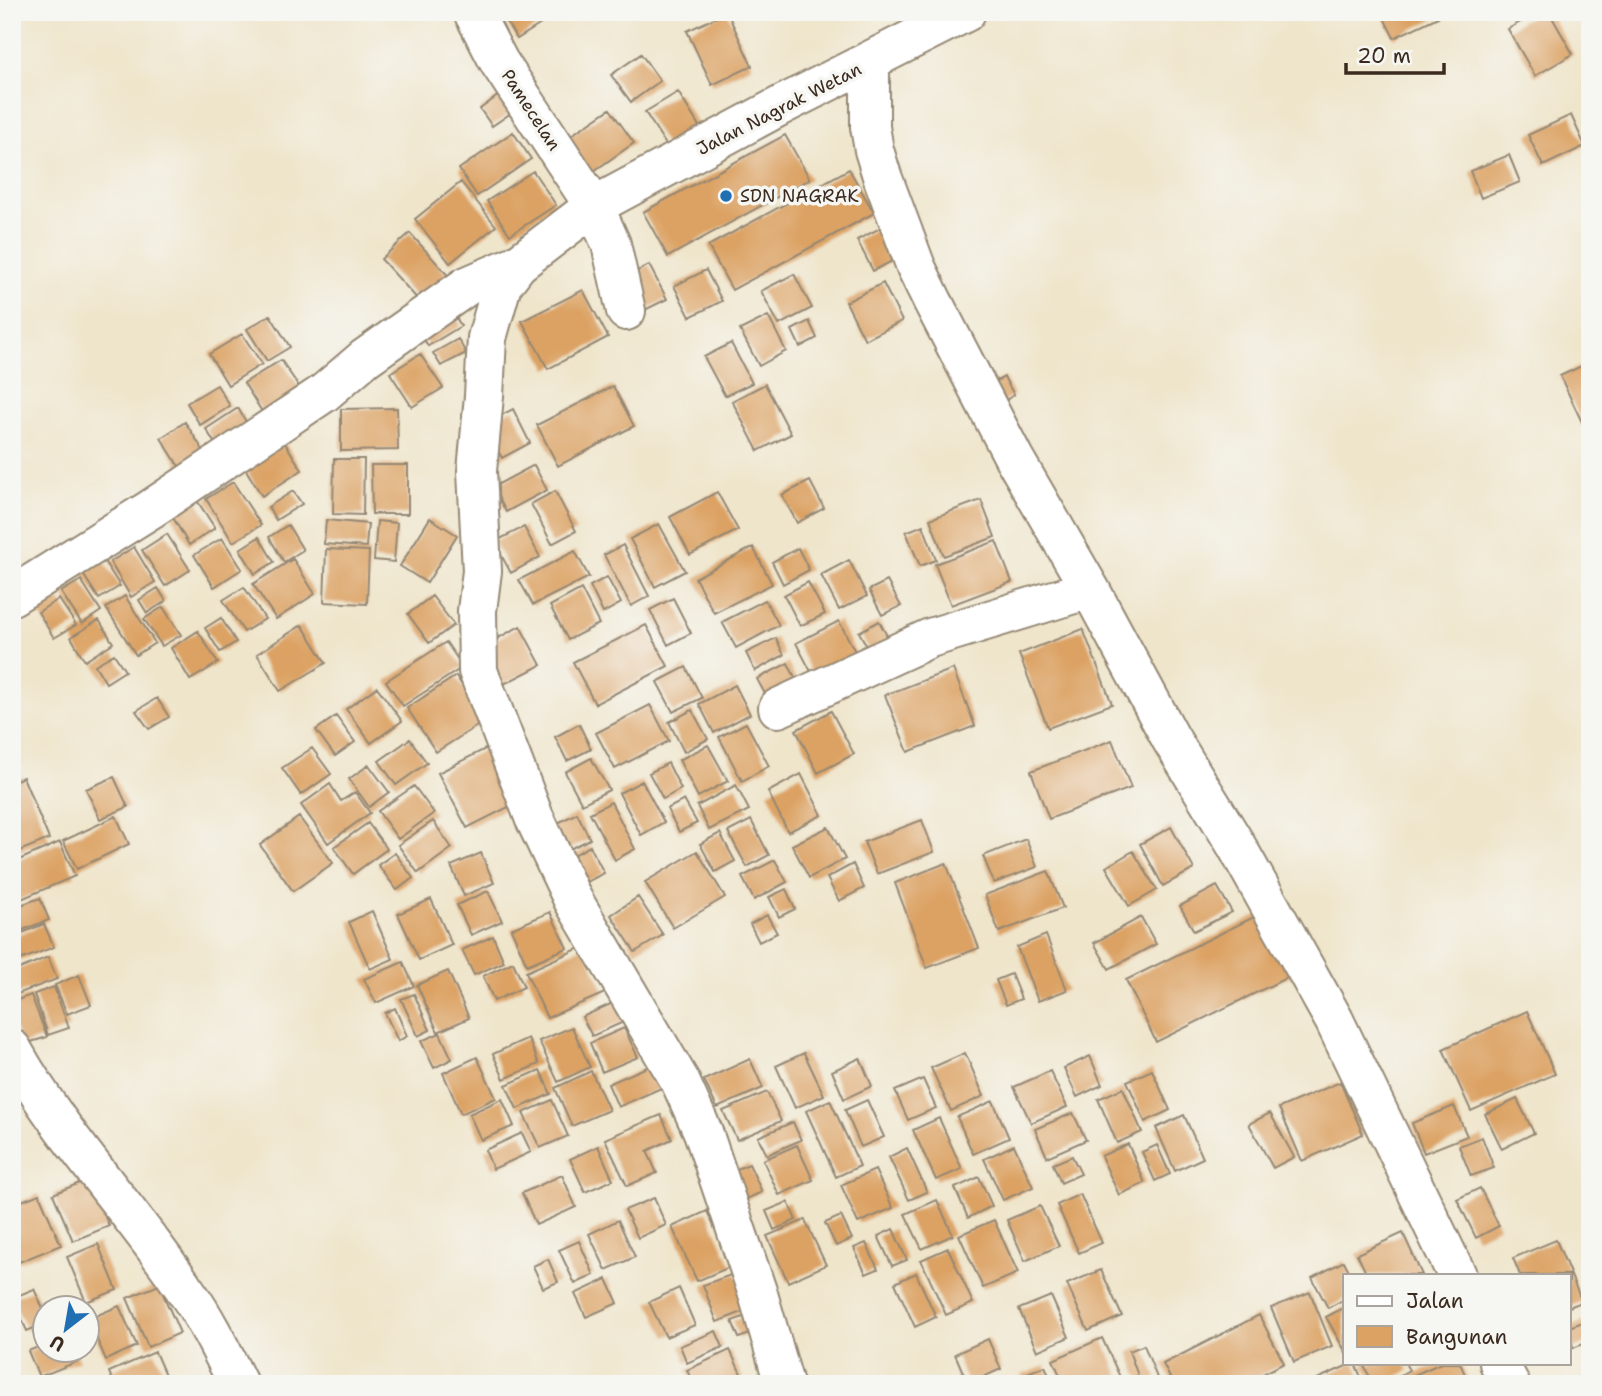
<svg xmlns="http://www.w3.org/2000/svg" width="1602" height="1396" font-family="'Shantell Sans',sans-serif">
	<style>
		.building { fill: #dca263 }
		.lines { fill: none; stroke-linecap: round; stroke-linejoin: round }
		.minor-casing { stroke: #958874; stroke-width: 42 }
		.minor { stroke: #fff; stroke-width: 38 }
		.poi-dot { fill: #1f6fb2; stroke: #f6f6f2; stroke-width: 2.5 }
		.labels { text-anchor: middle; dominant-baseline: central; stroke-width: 7; stroke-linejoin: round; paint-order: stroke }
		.street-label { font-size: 18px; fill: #3b2a1e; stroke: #f6f6f2 }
		.poi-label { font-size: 18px; fill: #3b2a1e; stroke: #f6f6f2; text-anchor: start }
	</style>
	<rect width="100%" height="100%" fill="#f6f6f2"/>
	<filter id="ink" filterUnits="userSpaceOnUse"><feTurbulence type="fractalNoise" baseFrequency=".0143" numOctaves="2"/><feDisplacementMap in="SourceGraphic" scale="14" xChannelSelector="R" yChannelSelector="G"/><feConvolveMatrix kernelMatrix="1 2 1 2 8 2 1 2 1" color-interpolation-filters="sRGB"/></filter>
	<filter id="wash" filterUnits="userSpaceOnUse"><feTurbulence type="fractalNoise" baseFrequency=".00686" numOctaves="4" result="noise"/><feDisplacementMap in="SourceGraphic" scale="28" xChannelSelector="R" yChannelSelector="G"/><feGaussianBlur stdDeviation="1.57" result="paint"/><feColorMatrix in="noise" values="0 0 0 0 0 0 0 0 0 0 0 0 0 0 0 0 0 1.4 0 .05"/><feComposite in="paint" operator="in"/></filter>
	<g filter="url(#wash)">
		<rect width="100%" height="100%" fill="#efe5cb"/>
		<g id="blocks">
			<path class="building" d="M500 12H538L544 22 517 39Z
				M727 12 752 66 712 85 687 31Z
				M1381 12H1435L1438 17 1394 38Z
				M1538 12H1549L1573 54 1535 76 1508 29Z
				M641 54 660 81 631 102 611 75Z
				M678 92 702 131 670 151 645 112Z
				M499 95 511 113 492 126 480 109Z
				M610 109 634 143 588 175 564 140Z
				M1571 115 1585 146 1543 166 1528 135Z
				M513 132 531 159 477 196 459 169Z
				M785 135 810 179 668 257 643 212Z
				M1509 155 1520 182 1481 198 1470 171Z
				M849 169 874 213 732 290 708 246Z
				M533 171 556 205 510 235 487 201Z
				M461 182 496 226 450 263 415 219Z
				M884 226 900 257 873 271 857 240Z
				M410 233 451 279 423 305 381 259Z
				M649 265 667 299 639 313 622 279Z
				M706 270 722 301 690 317 674 286Z
				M794 274 812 308 779 325 761 291Z
				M883 283 902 321 865 340 846 302Z
				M583 290 608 337 548 369 522 321Z
				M450 307 461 326 428 346 416 326Z
				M270 315 290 347 267 361 247 329Z
				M768 316 786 351 759 366 740 330Z
				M809 321 817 338 800 347 792 330Z
				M242 334 262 364 228 385 209 354Z
				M458 339 466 353 441 366 433 353Z
				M731 343 752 383 725 396 704 357Z
				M420 354 443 388 412 407 390 373Z
				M281 360 304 394 266 418 244 383Z
				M1590 362V439L1560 376Z
				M1004 377 1014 395 1001 403 991 384Z
				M765 384 791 434 758 451 732 401Z
				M217 385 230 406 200 425 187 403Z
				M613 386 634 426 558 466 537 425Z
				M238 408 249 427 217 447 206 429Z
				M397 408 398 450 341 451V409Z
				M513 409 530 443 502 458 484 424Z
				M185 422 210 461 185 476 161 438Z
				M283 440 302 470 262 496 243 465Z
				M334 459H364L363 515 333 514Z
				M371 465H408V514H372Z
				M534 465 547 490 506 512 493 487Z
				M810 481 824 508 797 523 782 495Z
				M233 482 261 525 233 542 206 499Z
				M293 491 302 504 276 520 268 507Z
				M555 491 576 531 552 544 531 504Z
				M717 492 738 530 690 555 670 517Z
				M196 499 215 528 189 545 171 514Z
				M981 500 995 537 944 556 930 519Z
				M430 518 457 535 427 583 400 566Z
				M326 520 368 524 366 547 324 544Z
				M377 521 397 523 394 562 374 560Z
				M659 524 685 571 655 587 630 539Z
				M288 525 303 550 284 562 269 537Z
				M923 525 936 560 920 566 906 532Z
				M524 527 540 557 511 573 494 542Z
				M167 534 190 570 165 586 142 550Z
				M259 537 274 562 255 574 240 549Z
				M222 538 242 569 214 587 194 555Z
				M996 541 1012 582 951 605 935 564Z
				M623 545 649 596 631 606 604 555Z
				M134 547 155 582 131 597 110 562Z
				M753 547 772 584 714 613 695 578Z
				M798 548 809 570 783 584 772 562Z
				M326 549 369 551 367 604 324 602Z
				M575 551 589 577 533 605 519 580Z
				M102 558 120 586 99 599 81 571Z
				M293 559 315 594 276 619 253 584Z
				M849 560 867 596 839 610 821 575Z
				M607 577 621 603 603 613 590 586Z
				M81 580 101 611 82 624 61 592Z
				M887 581 901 606 882 615 869 590Z
				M808 582 825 614 800 626 784 595Z
				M244 587 265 619 244 632 223 600Z
				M158 588 166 601 147 613 139 600Z
				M581 589 599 624 568 640 550 606Z
				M125 596 155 643 136 655 106 608Z
				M432 596 454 625 429 643 408 614Z
				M673 598 691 633 668 645 650 610Z
				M59 599 76 625 54 638 38 612Z
				M765 600 779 625 736 648 722 622Z
				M163 607 181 635 162 646 144 619Z
				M221 618 236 642 220 652 205 628Z
				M99 620 113 643 85 661 71 637Z
				M839 621 860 661 817 683 796 643Z
				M879 621 891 643 871 654 859 632Z
				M302 625 326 663 280 691 257 654Z
				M646 625 668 666 595 704 573 662Z
				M520 626 541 665 502 685 482 647Z
				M1083 629 1112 704 1048 728 1019 654Z
				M198 631 218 663 190 680 171 648Z
				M776 638 784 655 755 671 746 653Z
				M446 642 463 667 403 706 386 681Z
				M114 654 125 671 106 683 95 665Z
				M788 663 802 692 772 707 757 679Z
				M686 667 702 698 673 712 657 682Z
				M953 669 975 726 908 752 885 695Z
				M456 676 485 721 436 752 407 708Z
				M735 685 750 714 714 733 699 704Z
				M377 687 402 721 371 743 346 709Z
				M157 698 169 717 149 729 136 711Z
				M650 705 669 741 615 769 596 733Z
				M692 710 708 739 684 752 669 722Z
				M831 711 854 754 818 773 796 730Z
				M336 716 355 742 335 756 316 730Z
				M746 723 769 766 742 781 719 737Z
				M579 724 591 749 567 761 555 737Z
				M410 739 427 763 396 785 379 761Z
				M1112 740 1131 788 1049 819 1031 771Z
				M708 745 728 781 698 797 679 760Z
				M491 746 520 801 467 828 438 773Z
				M312 748 331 774 301 795 282 768Z
				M591 758 609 790 582 804 565 772Z
				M668 763 681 789 663 799 649 773Z
				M369 765 389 792 369 807 349 779Z
				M801 774 822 815 788 832 768 792Z
				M23 777 49 839 12 854V782Z
				M114 777 128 807 100 819 86 789Z
				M642 781 664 822 641 835 619 793Z
				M330 784 341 801 355 792 370 813 328 843 301 805Z
				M736 785 749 810 709 830 697 806Z
				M414 786 434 813 398 839 378 811Z
				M684 800 697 823 679 832 667 809Z
				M611 802 635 849 615 860 590 813Z
				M577 813 590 839 564 852 550 827Z
				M116 816 129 844 77 869 63 841Z
				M299 817 333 863 293 891 260 845Z
				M751 820 769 855 747 867 728 832Z
				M922 820 934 852 877 874 864 842Z
				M433 821 452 848 418 873 398 845Z
				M368 823 387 849 353 874 334 847Z
				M828 827 845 859 809 878 792 845Z
				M1171 827 1194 869 1163 886 1140 844Z
				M720 833 735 861 715 872 700 844Z
				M1026 839 1037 867 994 883 983 856Z
				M60 842 75 876 12 903V863Z
				M590 846 604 873 581 885 567 859Z
				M697 851 725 897 673 928 645 882Z
				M1133 851 1157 890 1129 906 1106 867Z
				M395 853 413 878 397 890 378 865Z
				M481 853 494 883 464 896 451 866Z
				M775 860 787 882 754 900 742 877Z
				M946 863 979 948 927 968 895 883Z
				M853 864 864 888 839 901 827 878Z
				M1048 871 1063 908 999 932 985 895Z
				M1217 886 1232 912 1194 931 1180 906Z
				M786 889 795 909 779 917 769 897Z
				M488 891 502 921 471 935 457 905Z
				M638 897 663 935 635 952 611 915Z
				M40 898 49 920 12 934V908Z
				M431 899 452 945 419 960 398 914Z
				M372 911 393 959 370 969 349 922Z
				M550 912 567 948 527 965 511 929Z
				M1264 912 1294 974 1156 1042 1126 980Z
				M767 915 777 933 759 942 750 924Z
				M1141 917 1156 944 1109 969 1094 943Z
				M44 924 54 947 20 960 12 937Z
				M1046 935 1067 990 1038 1001 1017 947Z
				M493 936 504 962 474 975 462 950Z
				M584 946 605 993 547 1018 526 972Z
				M48 957 57 979 12 996V972Z
				M403 962 414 986 376 1003 364 979Z
				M513 962 524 987 494 1001 483 976Z
				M448 971 469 1018 438 1032 417 985Z
				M1011 974 1021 999 1006 1005 996 980Z
				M79 975 91 1005 67 1014 55 985Z
				M54 987 69 1028 48 1035 34 994Z
				M414 994 430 1030 418 1036 401 999Z
				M31 995 47 1037 21 1045 12 1019V1002Z
				M617 1001 626 1021 592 1036 582 1017Z
				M395 1008 407 1036 398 1041 385 1013Z
				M1527 1011 1555 1074 1471 1111 1443 1049Z
				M572 1027 590 1067 558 1082 539 1041Z
				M624 1028 638 1057 602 1072 590 1043Z
				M440 1033 452 1059 434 1068 421 1041Z
				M528 1038 539 1064 504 1079 493 1054Z
				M804 1053 824 1095 795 1108 776 1066Z
				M965 1053 984 1096 951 1111 931 1068Z
				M1090 1056 1102 1085 1077 1097 1064 1068Z
				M477 1057 496 1098 461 1114 443 1073Z
				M860 1058 872 1086 844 1099 832 1071Z
				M750 1059 763 1088 717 1108 704 1080Z
				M656 1063 666 1086 618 1107 608 1084Z
				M540 1070 551 1094 517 1109 506 1085Z
				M1152 1070 1170 1110 1145 1122 1127 1081Z
				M591 1071 609 1110 572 1126 555 1088Z
				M1050 1071 1067 1107 1031 1123 1014 1087Z
				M923 1079 936 1108 908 1120 895 1091Z
				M1340 1082 1363 1134 1302 1161 1279 1108Z
				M1123 1088 1142 1132 1117 1143 1098 1099Z
				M767 1092 781 1121 737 1140 723 1111Z
				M502 1099 514 1126 481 1140 469 1114Z
				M1517 1099 1534 1133 1502 1149 1485 1114Z
				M552 1100 568 1136 540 1148 523 1113Z
				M830 1100 860 1166 836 1177 806 1111Z
				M867 1100 884 1137 861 1147 845 1110Z
				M993 1101 1009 1138 973 1154 957 1117Z
				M1454 1106 1467 1136 1424 1153 1412 1123Z
				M1073 1113 1086 1140 1047 1157 1035 1129Z
				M1270 1113 1294 1157 1273 1168 1249 1124Z
				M661 1115 672 1139 647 1151 657 1173 627 1186 605 1139Z
				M1184 1115 1203 1158 1175 1171 1156 1128Z
				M939 1118 962 1169 936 1180 913 1130Z
				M793 1122 801 1140 767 1155 758 1137Z
				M522 1133 531 1152 493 1169 485 1150Z
				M1482 1137 1494 1168 1471 1176 1459 1146Z
				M1128 1144 1145 1183 1119 1195 1101 1156Z
				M797 1145 813 1180 779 1195 763 1160Z
				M1014 1145 1033 1187 1003 1200 984 1159Z
				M1157 1145 1170 1174 1155 1181 1142 1152Z
				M598 1146 613 1180 585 1192 570 1159Z
				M907 1148 927 1192 909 1200 889 1157Z
				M1072 1156 1081 1174 1061 1183 1053 1164Z
				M749 1164 762 1192 740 1202 727 1173Z
				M875 1170 893 1208 858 1223 841 1185Z
				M562 1175 576 1207 536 1225 522 1193Z
				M979 1177 992 1206 968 1218 955 1188Z
				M89 1179 109 1226 73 1241 53 1194Z
				M1480 1188 1499 1226 1476 1238 1457 1199Z
				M39 1194 61 1245 19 1262 12 1246V1205Z
				M1080 1194 1102 1243 1079 1253 1057 1205Z
				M654 1198 666 1225 638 1238 625 1210Z
				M937 1200 953 1235 922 1249 905 1214Z
				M788 1202 796 1220 774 1230 766 1211Z
				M1040 1206 1059 1246 1025 1261 1007 1220Z
				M707 1211 732 1266 697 1281 672 1227Z
				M841 1216 852 1239 836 1246 825 1223Z
				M618 1220 635 1257 606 1270 589 1234Z
				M805 1220 826 1265 788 1282 767 1236Z
				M994 1220 1018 1273 983 1288 959 1235Z
				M893 1229 907 1260 892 1266 878 1236Z
				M1403 1233 1422 1275H1367L1357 1254Z
				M1556 1240 1582 1302 1569 1307V1275H1520L1513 1258Z
				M579 1241 594 1275 575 1284 559 1250Z
				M866 1243 878 1269 866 1274 854 1248Z
				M98 1244 117 1290 86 1302 67 1257Z
				M948 1248 973 1303 946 1315 921 1260Z
				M548 1259 558 1282 543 1288 533 1266Z
				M1344 1261 1351 1275H1345V1299L1328 1308 1312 1278Z
				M1101 1270 1122 1316 1088 1331 1067 1284Z
				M736 1273 750 1309 717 1322 703 1285Z
				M916 1273 936 1317 915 1327 895 1283Z
				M607 1279 618 1303 586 1317 575 1294Z
				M159 1285 180 1333 148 1347 127 1298Z
				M679 1288 695 1325 666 1337 649 1302Z
				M34 1289 46 1315V1323L27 1331 12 1298Z
				M1310 1292 1332 1346 1294 1362 1271 1308Z
				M1051 1296 1069 1337 1037 1351 1019 1309Z
				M119 1306 137 1346 106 1360 88 1319Z
				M1345 1307V1351L1326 1317Z
				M752 1314 758 1331 739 1338 732 1321Z
				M1259 1315 1284 1363 1244 1384H1173L1163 1364Z
				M1583 1322 1589 1342 1573 1348 1569 1327Z
				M716 1331 723 1347 687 1363 680 1346Z
				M1102 1338 1120 1377 1106 1384H1064L1053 1360Z
				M988 1339 1001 1369 968 1384 955 1354Z
				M46 1344V1350H75L79 1361 39 1377 28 1351Z
				M1144 1345 1157 1378 1141 1384 1129 1351Z
				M730 1350 743 1378 730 1384H693L687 1370Z
				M155 1352 169 1384H114L109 1372Z
				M1353 1363H1355L1364 1384H1306Z
				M1362 1363H1405L1409 1370 1384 1384H1374Z
				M1441 1363H1460L1468 1381 1463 1384H1394Z
				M1045 1366 1053 1384H1026L1022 1375Z"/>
		</g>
	</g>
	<g filter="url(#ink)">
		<use href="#blocks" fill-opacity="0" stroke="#958874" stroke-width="2"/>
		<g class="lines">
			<g class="minor-casing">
				<path id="minor" d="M473 12 499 62 594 206 611 244 626 311
					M870 63V127L874 150 882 176 916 267 932 300 1014 458 1090 589 1171 739 1236 845 1334 1020 1457 1275
					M12 596 151 509 324 393 365 358 467 286 518 264
					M778 708 930 638 1090 589
					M12 1049C60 1136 131 1209 186 1291 207 1320 222 1352 238 1384
					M1499 1363 1510 1384
					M784 1384 758 1294 703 1132 680 1081 573 900 534 817 478 671 477 611 482 571 477 471 484 396 487 338 502 285 518 264 594 206 782 105 966 12"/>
			</g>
			<use href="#minor" class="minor"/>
		</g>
	</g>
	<circle class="poi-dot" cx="726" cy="196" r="7"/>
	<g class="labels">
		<g class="street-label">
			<text transform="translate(779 109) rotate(-27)">Jalan Nagrak Wetan</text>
			<text transform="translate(531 110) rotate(57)">Pamecelan</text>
		</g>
		<g class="poi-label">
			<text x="740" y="196">SDN NAGRAK</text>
		</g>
	</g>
	<rect width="1602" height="1396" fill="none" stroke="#f6f6f2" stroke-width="42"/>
	<rect x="1343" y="1274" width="228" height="91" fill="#f6f6f2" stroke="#aba49d" stroke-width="2"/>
	<rect x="1357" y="1296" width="35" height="10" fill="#ffffff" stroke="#aba49d" stroke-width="2"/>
	<text x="1406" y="1308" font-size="21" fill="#3b2a1e">Jalan</text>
	<rect x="1357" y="1326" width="35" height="21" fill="#dca263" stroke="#aba49d" stroke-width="2"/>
	<text x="1406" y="1344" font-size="21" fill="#3b2a1e">Bangunan</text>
	<g transform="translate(66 1329) rotate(211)"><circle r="33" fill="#f6f6f2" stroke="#aba49d" stroke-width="2"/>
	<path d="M0-5L12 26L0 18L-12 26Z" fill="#1f6fb2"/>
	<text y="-10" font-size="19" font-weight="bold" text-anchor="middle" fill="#3b2a1e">U</text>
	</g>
	<path d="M1346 63v10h98v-10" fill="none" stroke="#3b2a1e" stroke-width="3.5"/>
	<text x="1357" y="63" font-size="21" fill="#3b2a1e" stroke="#f6f6f2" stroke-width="5" paint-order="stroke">20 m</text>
</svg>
